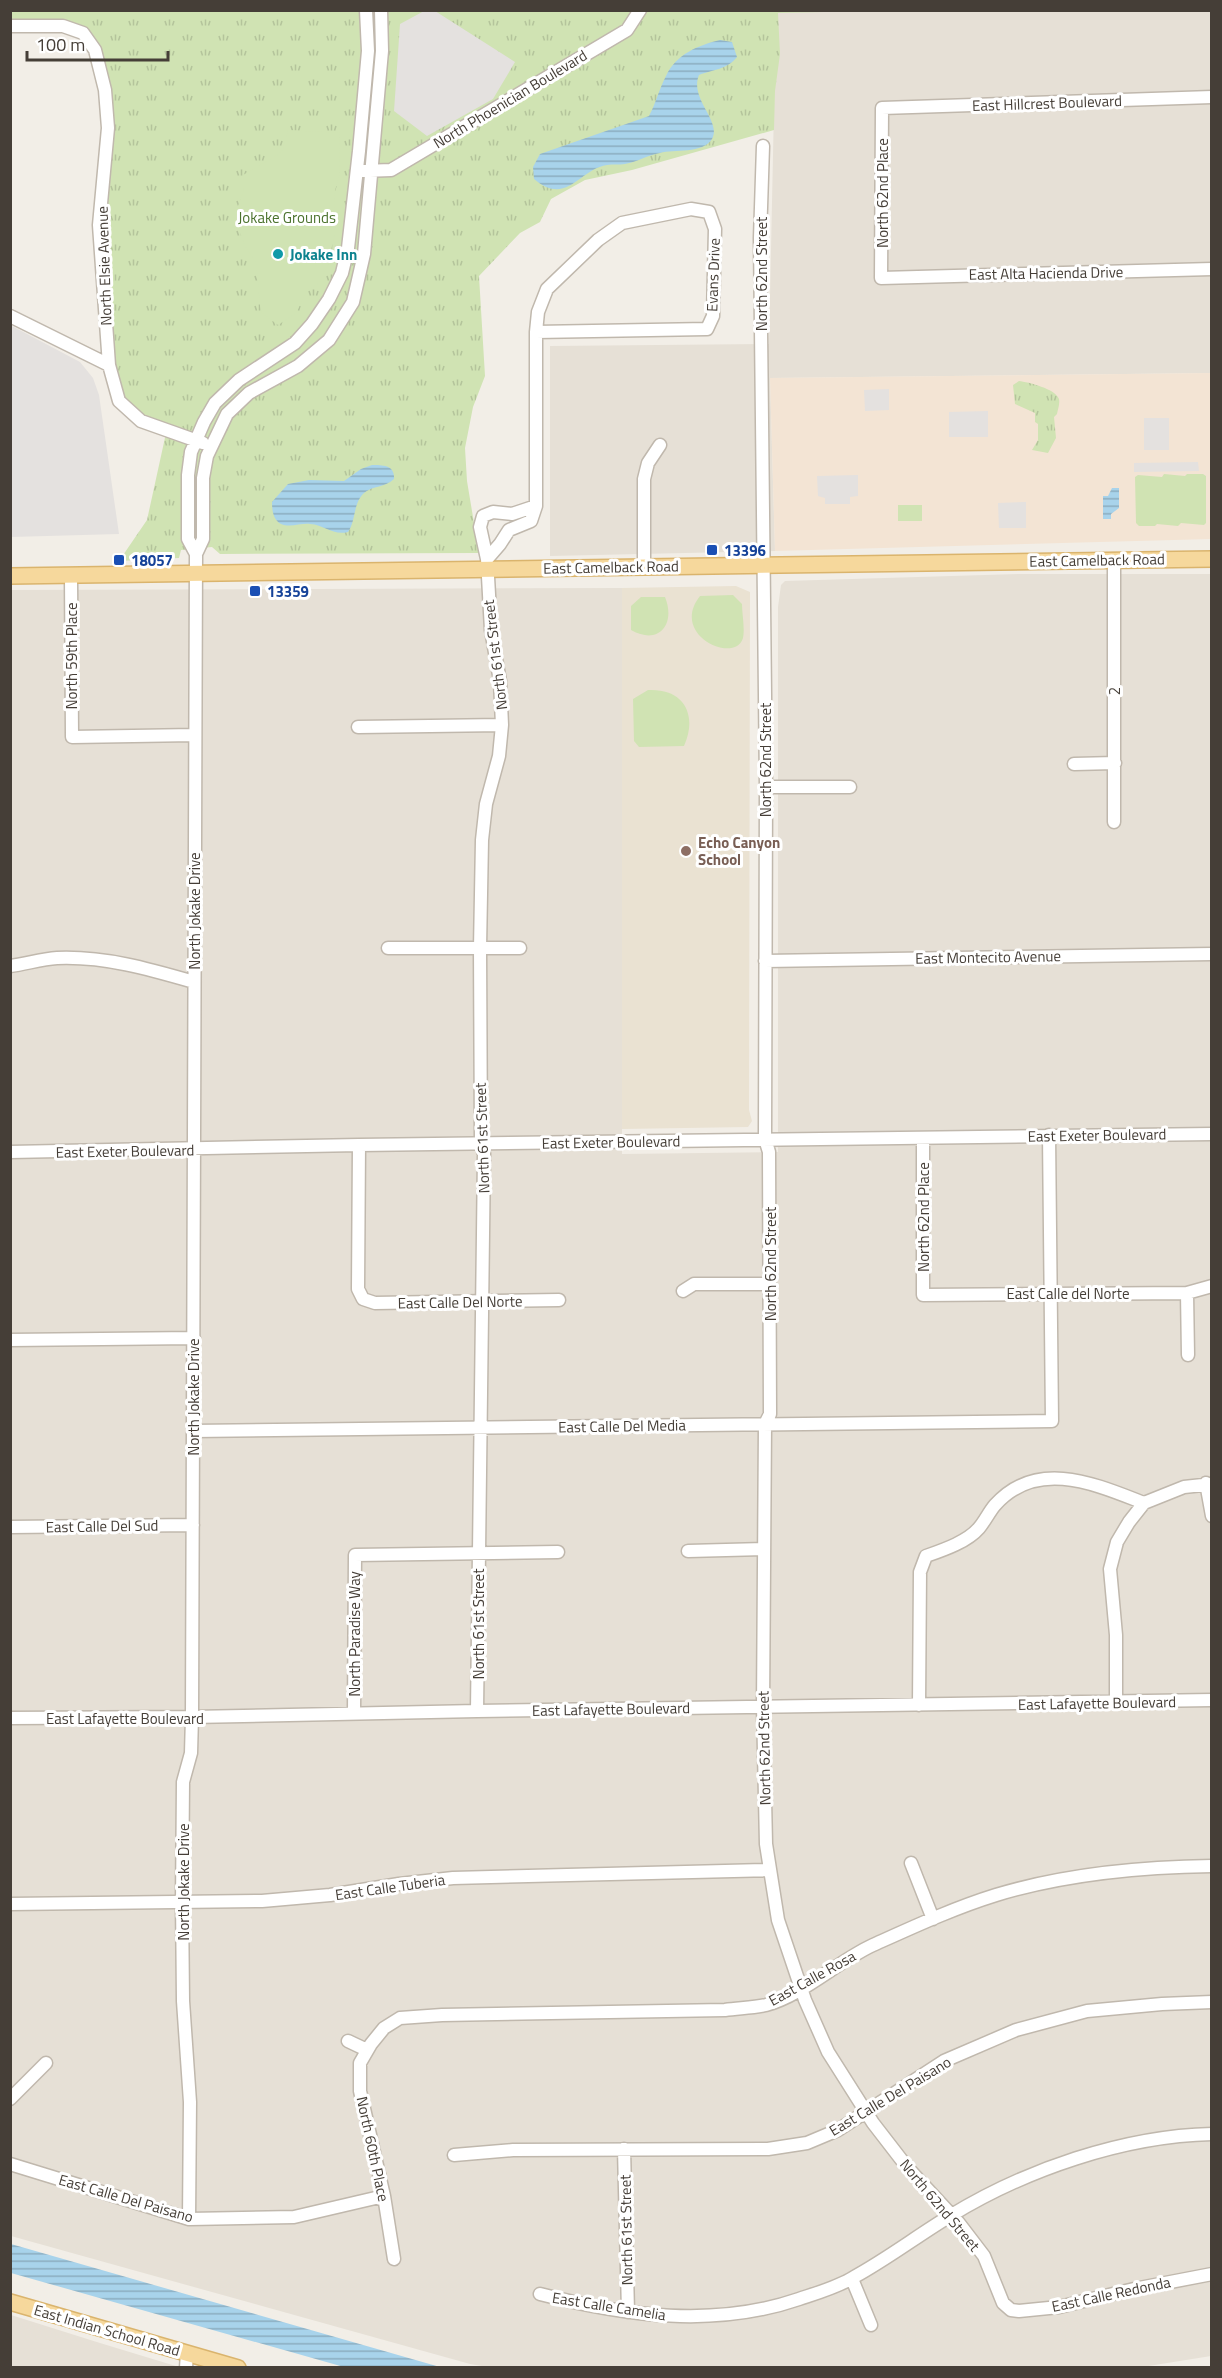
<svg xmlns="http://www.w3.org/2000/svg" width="1222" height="2378" font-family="'Titillium Web',sans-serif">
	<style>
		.residential { fill: #e6e0d6 }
		.commercial { fill: #f3e4d4 }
		.education { fill: #eae2d2 }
		.grass { fill: url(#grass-tufts) }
		.green { fill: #d0e3b3 }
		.parking { fill: #e4e1df }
		.water { fill: url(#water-rules) }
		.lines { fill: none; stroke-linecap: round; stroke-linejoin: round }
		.minor-casing { stroke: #c0b8ad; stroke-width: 15 }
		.major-casing { stroke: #dab46d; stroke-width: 18 }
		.minor { stroke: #fff; stroke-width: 12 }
		.major { stroke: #f6d89c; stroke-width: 15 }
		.culture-dot { fill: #0f9aa8; stroke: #fff; stroke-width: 2 }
		.transit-dot { fill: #1a4fb4; stroke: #fff; stroke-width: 2 }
		.education-dot { fill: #8d6e63; stroke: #fff; stroke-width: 2 }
		.labels { text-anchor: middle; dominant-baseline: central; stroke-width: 6; stroke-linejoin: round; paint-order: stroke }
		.street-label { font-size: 15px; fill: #453e37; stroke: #fff }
		.park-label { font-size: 15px; fill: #4b722e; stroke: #fff }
		.culture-label { font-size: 15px; font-weight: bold; fill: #0d838f; stroke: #fff; text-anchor: start }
		.transit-label { font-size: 15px; font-weight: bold; fill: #164399; stroke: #fff; text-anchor: start }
		.education-label { font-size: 15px; font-weight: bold; fill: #785e54; stroke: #fff; text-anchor: start }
	</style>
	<defs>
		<pattern id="grass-tufts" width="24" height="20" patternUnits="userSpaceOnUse" patternTransform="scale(1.5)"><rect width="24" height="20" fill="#d0e3b3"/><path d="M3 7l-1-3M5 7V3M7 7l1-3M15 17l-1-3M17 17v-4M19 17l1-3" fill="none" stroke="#b4c49b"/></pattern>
		<pattern id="water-rules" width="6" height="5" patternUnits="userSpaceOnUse" patternTransform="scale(1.5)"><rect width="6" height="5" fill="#a8d3eb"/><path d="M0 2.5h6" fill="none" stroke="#8badbf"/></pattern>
	</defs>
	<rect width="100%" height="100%" fill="#f2eee7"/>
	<path class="residential" d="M870 10 1211 11V373L770 378 775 551 550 556V346L769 344 776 13Z
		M1020 574H1211V2356L1136 2368 488 2367 470 2364 11 2236 10 590 622 588V1154L778 1152V607L781 585 785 581Z
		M11 2315 100 2343 179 2367H11Z"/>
	<path class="commercial" d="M1211 373V539L775 551 770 378Z"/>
	<path class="education" d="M736 586 750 592 749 1110 752 1121 748 1127 622 1129V588Z"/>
	<path class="grass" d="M10 11H870L778 13 780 54 775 91 774 130 632 170 585 180 551 199 540 222 520 233 479 276 485 376 473 407 465 448 467 481 479 553 220 554 212 547 181 550 179 558 119 561 147 520 168 424 143 415 128 402 122 392 114 362 111 332 110 281 104 235 112 128 86 30 11 21Z
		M1019 381C1028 382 1056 389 1059 399 1060 404 1058 409 1057 414L1054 417 1056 438 1048 453 1032 450 1038 440V424L1035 422V413L1015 404 1013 385Z"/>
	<path class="green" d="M288 130 340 133 339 177 334 194 336 227 328 265 319 283 307 291 296 313 278 325 262 313 260 306 256 262 245 246 239 230 236 212 244 189 243 175 279 154 283 149Z
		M1164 474 1185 476 1187 474H1203L1206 476V523L1204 525 1181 523 1178 526 1157 524 1155 526H1139L1136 523 1135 477 1138 475 1162 477Z
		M898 505H922V521H898Z
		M733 595 742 604C742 614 745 628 743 638 735 665 669 635 700 596Z
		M641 597H665C676 624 659 646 631 630V606Z
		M648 690C684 688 698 715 684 746L639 747 634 741 633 699Z"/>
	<path class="parking" d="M426 10 435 11 515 62 493 99 427 136 394 111 400 24Z
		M10 325 80 362 93 378 99 395 119 534 11 537Z
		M889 389V410L865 411 864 390Z
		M988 411V437H949V412Z
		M1144 418H1169V450H1144Z
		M1198 462 1199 471 1134 472V463Z
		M858 475V496L850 497V504H825V498L818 496 817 476Z
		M1026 502V528H999L998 503Z"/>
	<path class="water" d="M720 40 732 42 737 57C728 69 712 70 699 75 689 99 722 121 712 139 703 154 674 149 660 153 648 155 637 162 625 164 619 165 613 164 607 165 579 169 567 207 534 179L533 167 540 154 649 116C656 103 659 89 666 76 676 54 699 45 720 40Z
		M372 465C383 465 395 465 394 479 385 488 373 485 364 493 353 503 356 521 348 532 333 536 325 525 310 524 301 523 290 528 281 524 273 520 272 510 272 502L288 484 309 480 344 481 361 469Z
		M1112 488H1119V508L1111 514V519H1103V496H1108Z
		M11 2244 440 2367H344L11 2273Z"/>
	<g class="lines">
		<g class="minor-casing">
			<path id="minor" d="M10 26H63L83 33 95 50 105 90 108 128 99 225 109 365 119 401 141 421 203 443
				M1212 97 882 108 881 278 1212 269
				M763 146 760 238 766 787 765 1139 769 1152 770 1414 765 1424 763 1707 766 1844 778 1920 805 2000 828 2052 873 2123 907 2167 958 2222 984 2256 1003 2303 1011 2310 1019 2311 1059 2307 1134 2289 1212 2274
				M363 171 391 170 627 30 640 10
				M10 316 109 365
				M196 554 188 539V475L191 452 204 422 215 403 239 380 295 343 312 324 329 299 342 273 348 248 359 151 368 51 366 10
				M487 559 500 544 509 530 531 521 536 506V332L538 312 547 289 598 240 622 223 691 209 709 212 715 229 713 316 707 329 536 332
				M644 567V479L648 463 660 445
				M71 576 72 737 194 735
				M358 727 502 725
				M1074 764 1115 763
				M766 787H850
				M1114 822V560
				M388 948H520
				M765 961 1212 954
				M10 966C26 964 41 959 57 958 104 956 149 969 194 982
				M923 1138V1295L1187 1293 1212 1286
				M359 1145 358 1289 363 1299 375 1303 559 1300
				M10 1152 359 1145 1212 1134
				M683 1291 694 1284H770
				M1187 1293 1188 1355
				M10 1340 194 1338
				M193 1431 1052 1421 1049 1135
				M1206 1483 1212 1516
				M10 1527 193 1525
				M688 1551 764 1549
				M1116 1703V1635L1110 1569 1117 1542 1129 1522 1144 1503
				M919 1705 920 1572 926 1556C943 1550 967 1542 979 1528 985 1521 989 1512 995 1505 1037 1458 1095 1484 1144 1503L1184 1487 1212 1484
				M477 1711 484 1154 481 1144 480 948 482 840 486 804 499 756 502 725 500 681 491 630 487 559 480 527 483 516 493 512 512 514 536 506
				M354 1713 355 1555 558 1552
				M10 1718 192 1717 477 1711 1212 1700
				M911 1863 933 1919
				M10 1904 262 1901 330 1895 399 1884 453 1878 769 1870
				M348 2041 367 2050
				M10 2099 46 2063
				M624 2149 628 2312
				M454 2155 513 2150 768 2149 807 2143 838 2130 944 2061 1016 2030 1087 2011 1162 2004 1212 2002
				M10 2164 189 2219 294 2217 384 2196
				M189 2219 190 2102 183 2001 182 1901 183 1782 191 1753 192 1717 196 554 203 539V478L207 456 227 414 249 393 298 366 329 340 353 302 364 254 382 51 381 10
				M394 2259 384 2196 360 2091V2063L371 2044 384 2028 400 2018 442 2015 725 2010C739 2008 753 2008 766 2005 803 1995 838 1961 873 1945 913 1927 954 1908 996 1895 1065 1874 1139 1867 1212 1866
				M852 2279 871 2325
				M540 2294C625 2316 715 2328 799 2299 817 2293 838 2287 854 2277 887 2259 917 2236 950 2216 1025 2170 1123 2136 1212 2134
				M186 2368 187 2353"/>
		</g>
		<g class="major-casing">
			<path id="major" d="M10 576 1212 559
				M10 2302 238 2368"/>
		</g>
		<use href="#minor" class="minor"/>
		<use href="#major" class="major"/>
	</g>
	<circle class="culture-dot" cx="278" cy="254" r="6"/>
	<g class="transit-dot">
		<rect x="706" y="544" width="12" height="12" rx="3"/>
		<rect x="113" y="554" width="12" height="12" rx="3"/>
		<rect x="249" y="585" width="12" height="12" rx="3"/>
	</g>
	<circle class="education-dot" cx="686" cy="851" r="6"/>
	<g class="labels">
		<g class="street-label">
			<text transform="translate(510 99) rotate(-31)">North Phoenician Boulevard</text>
			<text transform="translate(1047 103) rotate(-2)">East Hillcrest Boulevard</text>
			<text transform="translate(882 193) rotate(-90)">North 62nd Place</text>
			<text transform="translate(104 266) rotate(-92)">North Elsie Avenue</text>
			<text transform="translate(1046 273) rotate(-1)">East Alta Hacienda Drive</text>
			<text transform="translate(761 274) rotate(-90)">North 62nd Street</text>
			<text transform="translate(713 275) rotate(-88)">Evans Drive</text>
			<text transform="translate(1097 560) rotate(-1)">East Camelback Road</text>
			<text transform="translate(611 567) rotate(-1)">East Camelback Road</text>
			<text transform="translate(495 655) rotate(-97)">North 61st Street</text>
			<text transform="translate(71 656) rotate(-90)">North 59th Place</text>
			<text transform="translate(1114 691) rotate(-90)">2</text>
			<text transform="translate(765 760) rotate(-90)">North 62nd Street</text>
			<text transform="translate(194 911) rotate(-90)">North Jokake Drive</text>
			<text transform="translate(988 957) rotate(-1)">East Montecito Avenue</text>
			<text transform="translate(1097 1135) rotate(-1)">East Exeter Boulevard</text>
			<text transform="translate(482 1138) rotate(-92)">North 61st Street</text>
			<text transform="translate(611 1142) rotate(-1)">East Exeter Boulevard</text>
			<text transform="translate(125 1151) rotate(-1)">East Exeter Boulevard</text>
			<text transform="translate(923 1217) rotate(-90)">North 62nd Place</text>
			<text transform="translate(770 1264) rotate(-90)">North 62nd Street</text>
			<text x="1068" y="1293">East Calle del Norte</text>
			<text transform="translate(460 1302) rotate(-1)">East Calle Del Norte</text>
			<text transform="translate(193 1397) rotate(-90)">North Jokake Drive</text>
			<text transform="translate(622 1426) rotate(-1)">East Calle Del Media</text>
			<text transform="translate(102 1526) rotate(-1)">East Calle Del Sud</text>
			<text transform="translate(478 1624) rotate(-90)">North 61st Street</text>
			<text transform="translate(354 1634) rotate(-90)">North Paradise Way</text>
			<text transform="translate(1097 1703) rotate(-1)">East Lafayette Boulevard</text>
			<text transform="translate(611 1709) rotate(-1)">East Lafayette Boulevard</text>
			<text x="125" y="1718">East Lafayette Boulevard</text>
			<text transform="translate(764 1748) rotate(-91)">North 62nd Street</text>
			<text transform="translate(183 1882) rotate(-90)">North Jokake Drive</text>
			<text transform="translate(390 1887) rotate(-8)">East Calle Tuberia</text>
			<text transform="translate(812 1978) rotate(-29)">East Calle Rosa</text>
			<text transform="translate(890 2096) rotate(-31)">East Calle Del Paisano</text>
			<text transform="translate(373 2149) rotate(78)">North 60th Place</text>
			<text transform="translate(126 2198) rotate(16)">East Calle Del Paisano</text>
			<text transform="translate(940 2205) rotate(50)">North 62nd Street</text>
			<text transform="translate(626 2230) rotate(-91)">North 61st Street</text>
			<text transform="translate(1111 2294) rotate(-12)">East Calle Redonda</text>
			<text transform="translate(609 2306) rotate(9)">East Calle Camelia</text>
			<text transform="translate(107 2330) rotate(16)">East Indian School Road</text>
		</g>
		<g class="park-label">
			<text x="287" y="217">Jokake Grounds</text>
		</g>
		<g class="culture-label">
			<text x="290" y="254">Jokake Inn</text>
		</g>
		<g class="transit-label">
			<text x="724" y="550">13396</text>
			<text x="131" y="560">18057</text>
			<text x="267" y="591">13359</text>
		</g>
		<g class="education-label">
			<text x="698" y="842">Echo Canyon<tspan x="698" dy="17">School</tspan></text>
		</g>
	</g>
	<rect width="1222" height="2378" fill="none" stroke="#453e37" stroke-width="24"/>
	<path d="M27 51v9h141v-9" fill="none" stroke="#453e37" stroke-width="3"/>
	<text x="36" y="51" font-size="18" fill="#453e37" stroke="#ffffff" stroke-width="4.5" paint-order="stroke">100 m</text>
</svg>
